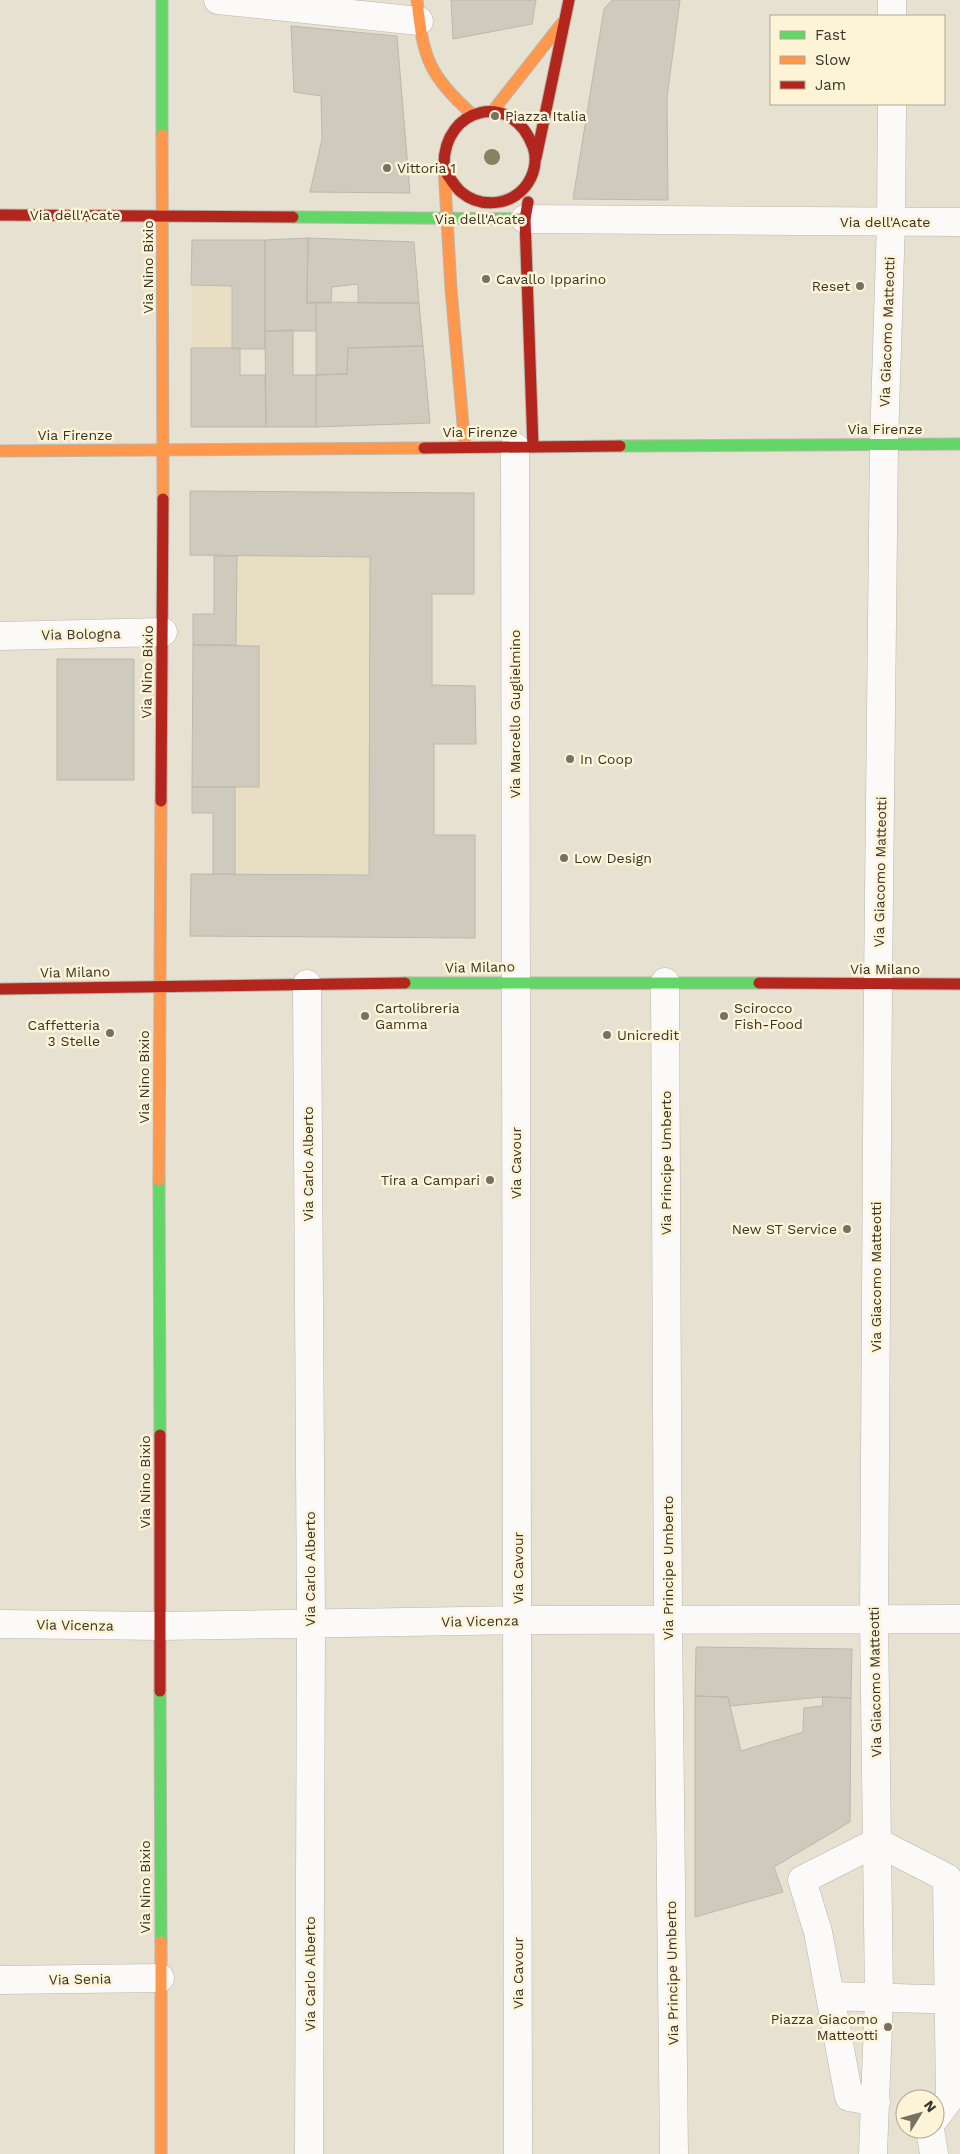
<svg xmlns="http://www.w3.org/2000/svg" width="960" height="2154" font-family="'Work Sans',sans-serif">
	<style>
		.built { fill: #e8dec4 }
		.building { fill: #cfcabe; stroke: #bdb8ad }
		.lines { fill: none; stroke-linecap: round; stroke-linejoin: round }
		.street-casing { stroke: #bab6aa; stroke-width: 29 }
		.fast-casing { stroke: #bab6aa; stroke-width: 13 }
		.slow-casing { stroke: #bab6aa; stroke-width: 13 }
		.jam-casing { stroke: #bab6aa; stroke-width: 13 }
		.street { stroke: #fbfaf8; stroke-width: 28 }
		.fast { stroke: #63d668; stroke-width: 11 }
		.slow { stroke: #ff974d; stroke-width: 11 }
		.jam { stroke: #b3261e; stroke-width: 11 }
		.tree { fill: #8a8062 }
		.poi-dot { fill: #757164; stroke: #fdf3d6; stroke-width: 2 }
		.labels { text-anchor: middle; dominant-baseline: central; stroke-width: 5; stroke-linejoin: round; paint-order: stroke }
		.poi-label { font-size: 14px; fill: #383429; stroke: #fdf3d6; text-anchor: start }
		.street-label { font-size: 14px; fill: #383429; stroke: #fdf3d6 }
	</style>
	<rect width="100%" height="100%" fill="#e7e1d2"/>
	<path class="built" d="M192 240H265V349L191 348Z
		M190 491 474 493V594H432V685L475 686 476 744H434V835H475V938L190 936 191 874 213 873V814L192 813 193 614H214V556L190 555Z"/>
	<path class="building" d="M451 0H536L532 24 453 39Z
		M612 0H680L667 97 668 200 573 199 604 9Z
		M291 26 397 36 410 193 310 192 322 139 321 96 294 92Z
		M308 238 414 242 419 303H358V284L332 287 331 303H307Z
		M308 238 307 303 316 302V331H265V240Z
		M192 240H265V349H232V286L191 285Z
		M316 302 419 303 423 346 348 348 347 374 316 375Z
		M293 330V375H316V427H266L265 331Z
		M423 346 430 423 316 427V375L347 374 348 348Z
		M191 348H240V375H265L266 427H191Z
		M190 491 474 493V594H432V685L475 686 476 744H434V835H475V938L190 936 191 874 369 875 370 557 190 555Z
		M214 556H237L236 645H193V614H214Z
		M193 645 259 646V787H192Z
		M57 659H134V780H57Z
		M192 787H235V874H213V813H192Z
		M696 1647 852 1649 851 1698 822 1697 730 1706 728 1697 695 1696Z
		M695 1696 728 1697 741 1751 803 1732 804 1708 823 1706 822 1697 851 1698 850 1822 774 1867 783 1892 695 1917Z"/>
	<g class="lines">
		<g class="street-casing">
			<path id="street" d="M218 0 419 21
				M892 16V0
				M525 219 960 222
				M515 447 518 2154
				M0 636 163 632
				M665 982 668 1619 674 2154
				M307 984 311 1623 309 2154
				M0 1624 161 1626 518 1620 960 1619
				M0 1980 160 1978
				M830 1996 960 2000
				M876 2102 849 2097 818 1932 802 1880 877 1842 947 1878 950 2098 935 2118
				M930 2129 934 2154
				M873 2154 879 1997 874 1618 878 984 884 443 891 222 892 104"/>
		</g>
		<g class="fast-casing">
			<path id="fast" d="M162 0V135
				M293 217 525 219
				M620 446 960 444
				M405 983H759
				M159 1180 160 1435
				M160 1691 161 1942"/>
		</g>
		<g class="slow-casing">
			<path id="slow" d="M417 0C423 59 429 75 473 115
				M492 112 562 23
				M162 135 163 499
				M444 166 451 289 465 447
				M0 451 424 448
				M159 1180 161 801
				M161 1942V2154"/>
		</g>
		<g class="jam-casing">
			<path id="jam" d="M536 158 569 0
				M444 166C443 106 513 90 533 147 538 160 534 176 525 187 509 206 480 208 461 192 455 187 450 178 445 171
				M528 202 525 219 533 447
				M0 215 293 217
				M424 448 620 446
				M161 801 163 499
				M759 983 960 984
				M0 989 405 983
				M160 1435V1691"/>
		</g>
		<use href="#street" class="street"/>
		<use href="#fast" class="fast"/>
		<use href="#slow" class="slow"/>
		<use href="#jam" class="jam"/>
	</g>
	<circle class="tree" cx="492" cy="157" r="8"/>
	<g class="poi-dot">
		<circle cx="495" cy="116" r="5"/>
		<circle cx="387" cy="168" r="5"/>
		<circle cx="486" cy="279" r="5"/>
		<circle cx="860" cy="286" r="5"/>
		<circle cx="570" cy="759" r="5"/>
		<circle cx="564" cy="858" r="5"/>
		<circle cx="365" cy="1016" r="5"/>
		<circle cx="724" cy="1016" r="5"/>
		<circle cx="110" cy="1033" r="5"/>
		<circle cx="607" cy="1035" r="5"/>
		<circle cx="490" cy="1180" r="5"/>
		<circle cx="847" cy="1229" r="5"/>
		<circle cx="888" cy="2027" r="5"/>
	</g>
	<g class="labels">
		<g class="poi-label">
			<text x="505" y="116">Piazza Italia</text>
			<text x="397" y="168">Vittoria 1</text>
			<text x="496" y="279">Cavallo Ipparino</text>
			<text x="850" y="286" text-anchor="end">Reset</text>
			<text x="580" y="759">In Coop</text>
			<text x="574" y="858">Low Design</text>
			<text x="375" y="1008">Cartolibreria<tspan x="375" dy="16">Gamma</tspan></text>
			<text x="734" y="1008">Scirocco<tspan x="734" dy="16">Fish-Food</tspan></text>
			<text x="100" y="1025" text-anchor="end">Caffetteria<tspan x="100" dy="16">3 Stelle</tspan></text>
			<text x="617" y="1035">Unicredit</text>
			<text x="480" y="1180" text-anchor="end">Tira a Campari</text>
			<text x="837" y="1229" text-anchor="end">New ST Service</text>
			<text x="878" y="2019" text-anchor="end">Piazza Giacomo<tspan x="878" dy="16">Matteotti</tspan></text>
		</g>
		<g class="street-label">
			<text x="75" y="215">Via dell'Acate</text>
			<text x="480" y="219">Via dell'Acate</text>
			<text x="885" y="222">Via dell'Acate</text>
			<text transform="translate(148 267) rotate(-90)">Via Nino Bixio</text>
			<text transform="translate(887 332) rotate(-88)">Via Giacomo Matteotti</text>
			<text x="885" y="429">Via Firenze</text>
			<text x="480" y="432">Via Firenze</text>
			<text x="75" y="435">Via Firenze</text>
			<text transform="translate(81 634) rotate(-1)">Via Bologna</text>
			<text transform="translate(147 672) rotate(-89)">Via Nino Bixio</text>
			<text transform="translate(515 714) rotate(-90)">Via Marcello Guglielmino</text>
			<text transform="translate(880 872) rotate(-89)">Via Giacomo Matteotti</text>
			<text transform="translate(480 967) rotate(-1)">Via Milano</text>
			<text x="885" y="969">Via Milano</text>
			<text transform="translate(75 972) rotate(-1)">Via Milano</text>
			<text transform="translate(144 1077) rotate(-90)">Via Nino Bixio</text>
			<text transform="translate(516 1163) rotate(-90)">Via Cavour</text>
			<text transform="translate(666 1163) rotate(-90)">Via Principe Umberto</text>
			<text transform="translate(308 1164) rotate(-90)">Via Carlo Alberto</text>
			<text transform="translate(876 1277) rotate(-90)">Via Giacomo Matteotti</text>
			<text transform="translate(145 1482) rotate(-90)">Via Nino Bixio</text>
			<text transform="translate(518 1568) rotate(-90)">Via Cavour</text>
			<text transform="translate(668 1568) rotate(-90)">Via Principe Umberto</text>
			<text transform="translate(310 1569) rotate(-90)">Via Carlo Alberto</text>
			<text transform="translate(480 1621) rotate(-1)">Via Vicenza</text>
			<text transform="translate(75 1625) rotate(1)">Via Vicenza</text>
			<text transform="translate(875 1682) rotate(-91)">Via Giacomo Matteotti</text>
			<text transform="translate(145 1887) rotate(-90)">Via Nino Bixio</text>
			<text transform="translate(518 1973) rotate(-90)">Via Cavour</text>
			<text transform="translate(672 1973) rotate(-91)">Via Principe Umberto</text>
			<text transform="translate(310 1974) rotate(-90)">Via Carlo Alberto</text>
			<text transform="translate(80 1979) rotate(-1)">Via Senia</text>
		</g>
	</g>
	<rect x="770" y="15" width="175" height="90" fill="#fdf3d6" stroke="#aea791"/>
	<rect x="780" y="31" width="25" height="8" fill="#63d668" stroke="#aea791"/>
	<text x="815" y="40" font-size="15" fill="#383429">Fast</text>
	<rect x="780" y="56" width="25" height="8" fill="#ff974d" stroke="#aea791"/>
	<text x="815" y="65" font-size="15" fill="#383429">Slow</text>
	<rect x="780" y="81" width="25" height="8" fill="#b3261e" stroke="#aea791"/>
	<text x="815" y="90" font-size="15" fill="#383429">Jam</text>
	<g transform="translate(920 2114) rotate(53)"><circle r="24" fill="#fdf3d6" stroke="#aea791"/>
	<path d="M0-4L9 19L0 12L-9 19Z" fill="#757164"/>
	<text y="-8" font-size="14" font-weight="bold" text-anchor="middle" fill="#383429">N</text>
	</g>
</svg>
